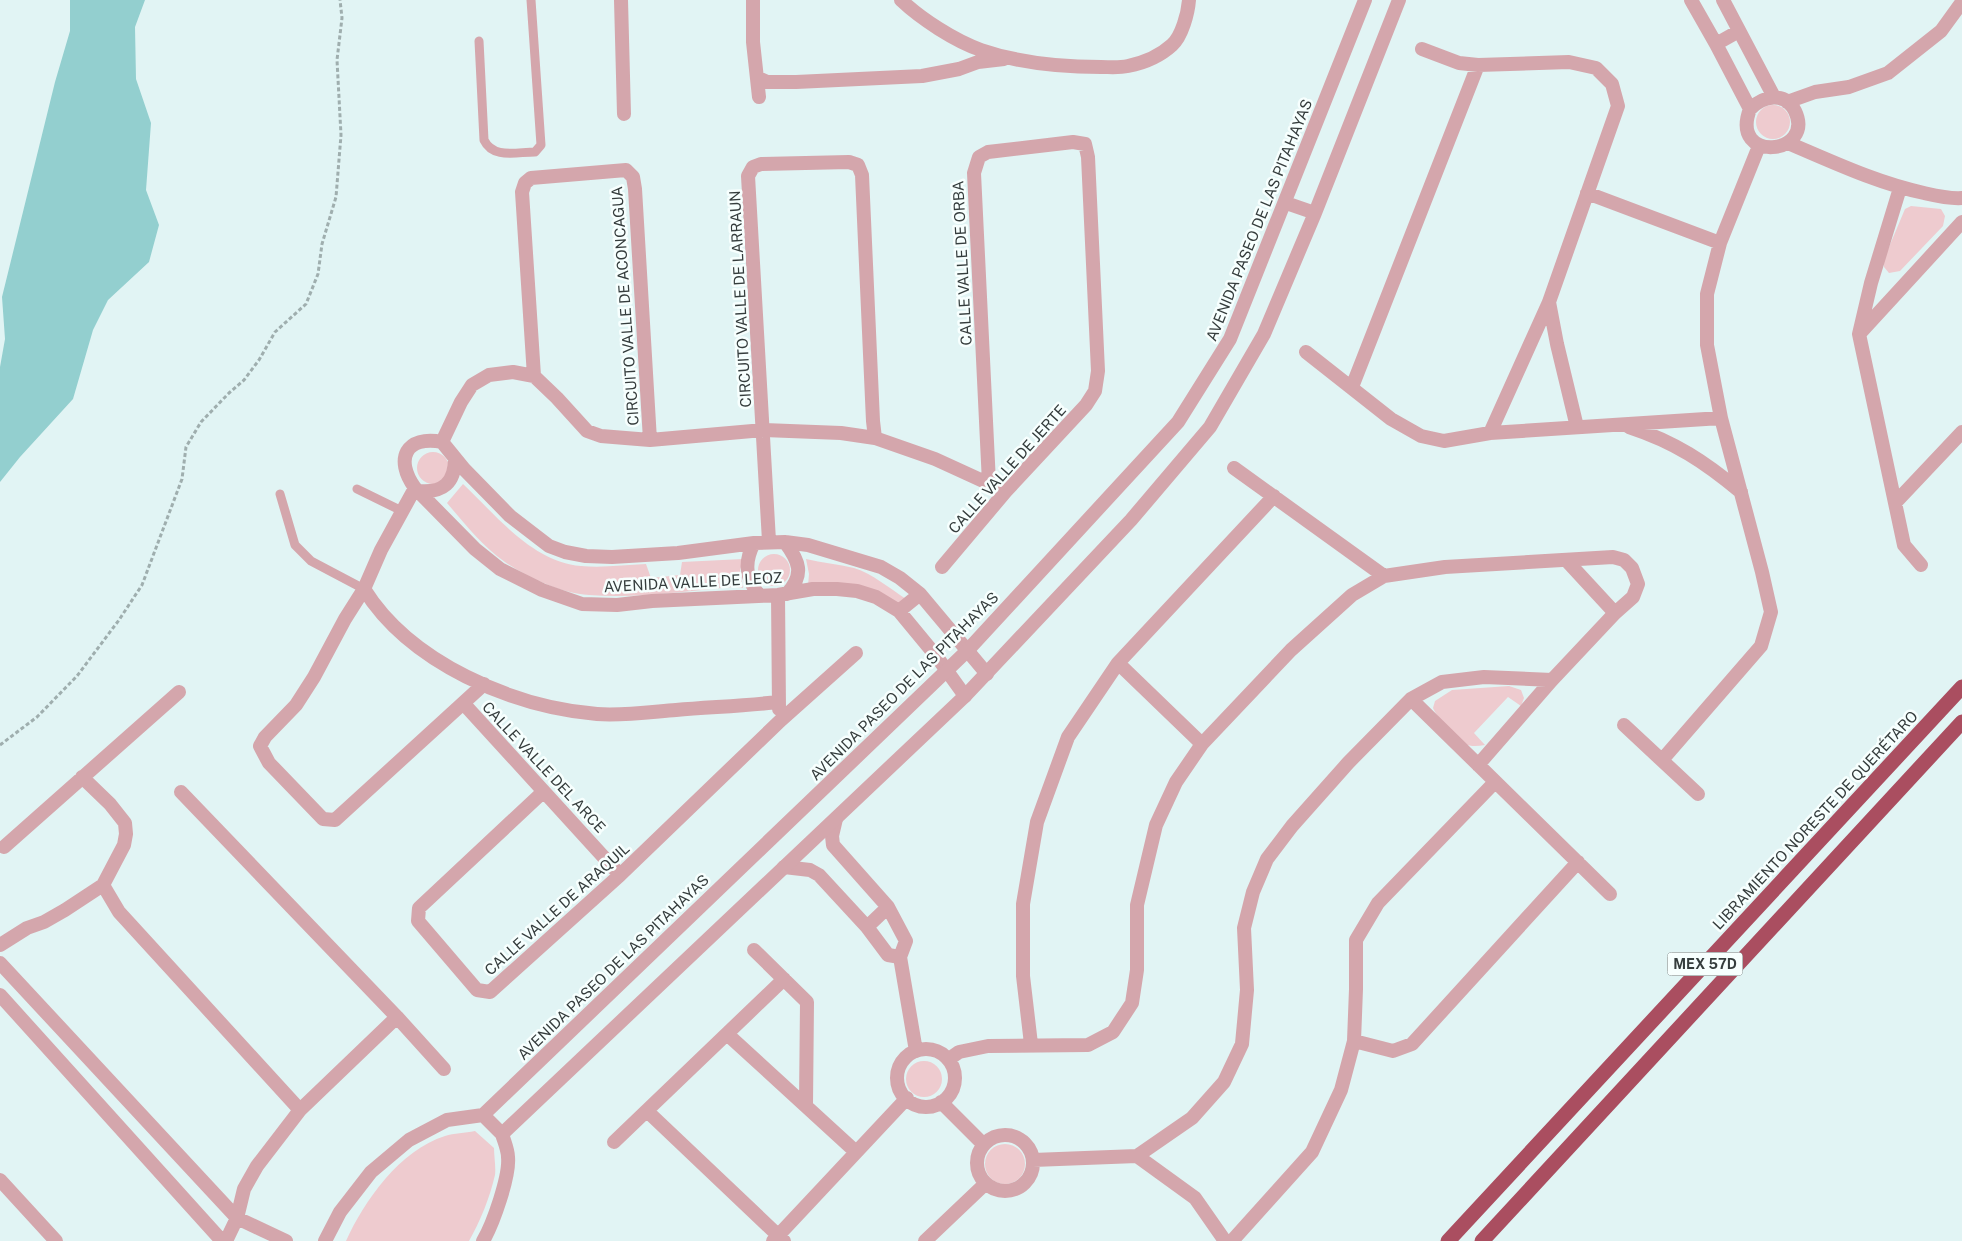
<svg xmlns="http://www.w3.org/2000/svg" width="1962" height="1241" font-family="'Public Sans',sans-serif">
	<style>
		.green { fill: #eecbcf }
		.water { fill: #93cfcf }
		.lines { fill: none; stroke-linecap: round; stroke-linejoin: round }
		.path { stroke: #9faeae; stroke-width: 3; stroke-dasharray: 4 2.5; stroke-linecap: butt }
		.service { stroke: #d4a6ac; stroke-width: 9 }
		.minor { stroke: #d4a6ac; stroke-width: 14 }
		.tertiary { stroke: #d4a6ac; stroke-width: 14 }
		.motorway { stroke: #aa4e60; stroke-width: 15 }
		.labels { text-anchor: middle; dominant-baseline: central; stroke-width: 5; stroke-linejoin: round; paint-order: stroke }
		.shield { fill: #f7fffe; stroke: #6f7777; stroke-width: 1 }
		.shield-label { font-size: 14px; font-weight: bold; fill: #353d3d }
		.street-label { font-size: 15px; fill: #353d3d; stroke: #f7fffe }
	</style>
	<rect width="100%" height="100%" fill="#e1f4f4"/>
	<path class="green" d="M1756 122a17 17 0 1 1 34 0a17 17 0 1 1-34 0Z
		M1911 206 1941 209 1945 216 1943 226 1900 271 1889 273 1884 267V259L1905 209Z
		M417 468a16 16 0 1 1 32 0a16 16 0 1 1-32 0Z
		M463 484C497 516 531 561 581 566 602 568 625 565 646 564L651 578 680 575 682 562 743 559 740 571 743 588 733 587C686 591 636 599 589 595 560 593 529 578 505 562 482 546 465 524 447 503Z
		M758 570a16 16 0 1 1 32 0a16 16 0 1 1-32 0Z
		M806 559C822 563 838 564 854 568 873 574 889 588 906 599L903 605 808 586 809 574Z
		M1509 686 1521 690 1524 698 1521 706 1508 697 1474 733 1485 745C1478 746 1471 747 1465 744 1455 737 1438 719 1433 708L1435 701 1452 690Z
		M906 1079a18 18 0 1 1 36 0a18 18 0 1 1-36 0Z
		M475 1131 494 1148C494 1156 496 1167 495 1175 490 1197 480 1222 469 1241H346C364 1201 400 1150 445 1136 454 1133 465 1133 475 1131Z
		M985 1164a20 20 0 1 1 40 0a20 20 0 1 1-40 0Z"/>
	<path class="water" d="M70 0H145L135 27 136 79 151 123 146 190 159 225 149 262 108 300 93 330 73 399 20 457 0 482V367L5 339 2 297 55 82 70 31Z"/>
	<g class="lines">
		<path class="path" d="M0 745 37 717 77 676 119 620 142 585 182 479 186 447 201 422 229 393 244 380 259 360 275 332 306 304 318 274 322 244 336 197 341 135 337 60 342 18 340 0"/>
		<path class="service" d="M479 41 484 140C493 159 516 152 535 152L541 145 531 0
			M357 489 402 511
			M280 494 295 545 311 561 364 589"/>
		<path class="minor" d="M621 0 624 114
			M753 0V42L759 97
			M901 0C921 19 955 41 981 50 1019 63 1061 67 1101 67 1110 67 1119 68 1128 66 1143 63 1160 56 1172 45 1182 36 1188 13 1189 0
			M1691 0 1716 44 1750 109C1729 164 1816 155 1795 111 1785 91 1763 96 1750 109
			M1723 0 1774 97
			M1716 44 1739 31
			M1422 49 1459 63 1478 65 1569 62 1596 68 1612 84 1618 106 1549 302 1490 433
			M758 78 767 82H796L922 76 959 69 978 62 1004 59
			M1787 102 1815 92 1849 87 1888 73 1941 31 1962 2
			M1788 143C1833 162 1877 183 1924 193 1937 196 1949 199 1962 198
			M1900 188 1871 283 1859 334 1904 545 1921 565
			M1587 193 1720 243
			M1549 302 1557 344 1577 427
			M1861 332 1962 222
			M1306 352 1391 419 1421 436 1444 441 1490 433 1721 418
			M534 376 522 192 525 183 531 178 626 170 633 177 635 189 650 440
			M1352 387 1478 65
			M1629 427C1675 442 1705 462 1741 492
			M442 442C406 435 394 459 415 488L475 549 500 569 542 590 582 604 617 605 652 601 778 595 813 589H837L857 591 876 597 899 611 937 657 965 696
			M442 442 464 469 510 516 549 546 565 552 586 556 612 557 678 553 754 543 785 542 808 545 881 567 900 578 920 594 987 674
			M442 442 461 402 472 385 489 375 513 372 534 376 557 398 587 431 601 436 650 440 764 430 841 433 875 438 935 459 994 486
			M1234 468 1384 576 1445 567 1613 557 1624 560 1632 568 1638 584 1633 597 1615 613 1552 680 1478 765
			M415 488 381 550 364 589 345 619 314 677 296 705 265 737 260 746 269 763 323 819 335 820 484 684
			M419 491C443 493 455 483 455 458
			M1895 503 1962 432
			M769 541 748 176 753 167 761 164 849 162 858 165 862 175 873 421 875 438
			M785 542C799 561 805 574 787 594
			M754 543C744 562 745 578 759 595
			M1567 561 1615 613
			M942 567 1006 491 1086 405 1095 391 1098 371 1088 157 1085 144 1073 142 988 152 979 157 974 173 989 483
			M364 589C410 663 513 707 597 714 622 716 651 712 676 710 710 707 744 706 778 702
			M778 595 779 709
			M899 611 920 594
			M1118 663 1202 744
			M1411 699 1610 894
			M464 704 620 875
			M1624 725 1698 794
			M1662 760 1761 646 1771 612 1762 572 1721 418 1707 345V294L1720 243 1759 146
			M181 792 397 1017 444 1069
			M543 792 419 908 418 921 477 990 490 992 620 875 781 720 856 653
			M836 819 832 836 833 845 888 907 906 941 900 957 916 1051
			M4 847 179 692
			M784 867 810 870 819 875 867 927 888 955 900 957
			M103 885 119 912 300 1110
			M867 927 888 907
			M0 945 27 928 44 922 65 910 103 885 124 845 126 834 125 823 110 804 82 777
			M754 950 807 1002 806 1105
			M0 963 237 1218 286 1241
			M0 995 222 1241
			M727 1034 856 1152
			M1354 1041 1393 1051 1412 1044 1578 862
			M1031 1044 1023 976V904L1037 822 1068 737 1118 663 1274 496
			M897 1078a29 29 0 1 1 58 0a29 29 0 1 1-58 0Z
			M949 1059 959 1052 988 1046 1088 1045 1113 1032 1132 1003 1137 970V905L1156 825 1176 782 1202 744 1291 650 1352 595 1384 576
			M941 1102 983 1144
			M647 1111 784 1241
			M977 1163a28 28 0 1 1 56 0a28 28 0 1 1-56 0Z
			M614 1142 784 979
			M1137 1156 1192 1118 1224 1082 1242 1044 1247 990 1244 928 1253 892 1267 859 1292 826 1348 763 1411 699 1442 682 1484 677 1552 680
			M1033 1160 1137 1156 1195 1198 1225 1241
			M0 1180 56 1241
			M226 1241 237 1218 244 1189 257 1166 300 1110 397 1017
			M773 1241 907 1098
			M925 1241 985 1184
			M1232 1241 1312 1152 1341 1090 1354 1041 1356 989V940L1378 903 1495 782"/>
		<path class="tertiary" d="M1286 203 1315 213
			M483 1115 502 1134
			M502 1134 965 696 1131 520 1210 427 1264 334 1315 213 1399 0
			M325 1241 340 1212 371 1172 409 1140 447 1120 483 1115 967 651 1178 422 1230 339 1365 0
			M483 1241C493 1224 510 1176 508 1157 508 1150 504 1141 502 1134"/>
		<path class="motorway" d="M1448 1241 1962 687
			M1482 1241 1962 722"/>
	</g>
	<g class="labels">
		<rect class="shield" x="1667.5" y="952.5" width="75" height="23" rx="4"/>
		<g class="shield-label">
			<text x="1705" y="964">MEX 57D</text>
		</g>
		<g class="street-label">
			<text transform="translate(1259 220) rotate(-68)">AVENIDA PASEO DE LAS PITAHAYAS</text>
			<text transform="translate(962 263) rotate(-93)">CALLE VALLE DE ORBA</text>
			<text transform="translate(740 299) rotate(-93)">CIRCUITO VALLE DE LARRAUN</text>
			<text transform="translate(625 306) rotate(-94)">CIRCUITO VALLE DE ACONCAGUA</text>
			<text transform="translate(1007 469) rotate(-48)">CALLE VALLE DE JERTE</text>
			<text transform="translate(693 582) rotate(-3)">AVENIDA VALLE DE LEOZ</text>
			<text transform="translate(904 686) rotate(-45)">AVENIDA PASEO DE LAS PITAHAYAS</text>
			<text transform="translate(544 767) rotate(47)">CALLE VALLE DEL ARCE</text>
			<text transform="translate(1815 820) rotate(-47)">LIBRAMIENTO NORESTE DE QUERÉTARO</text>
			<text transform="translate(557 909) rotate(-42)">CALLE VALLE DE ARAQUIL</text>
			<text transform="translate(613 967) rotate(-44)">AVENIDA PASEO DE LAS PITAHAYAS</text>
		</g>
	</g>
</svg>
